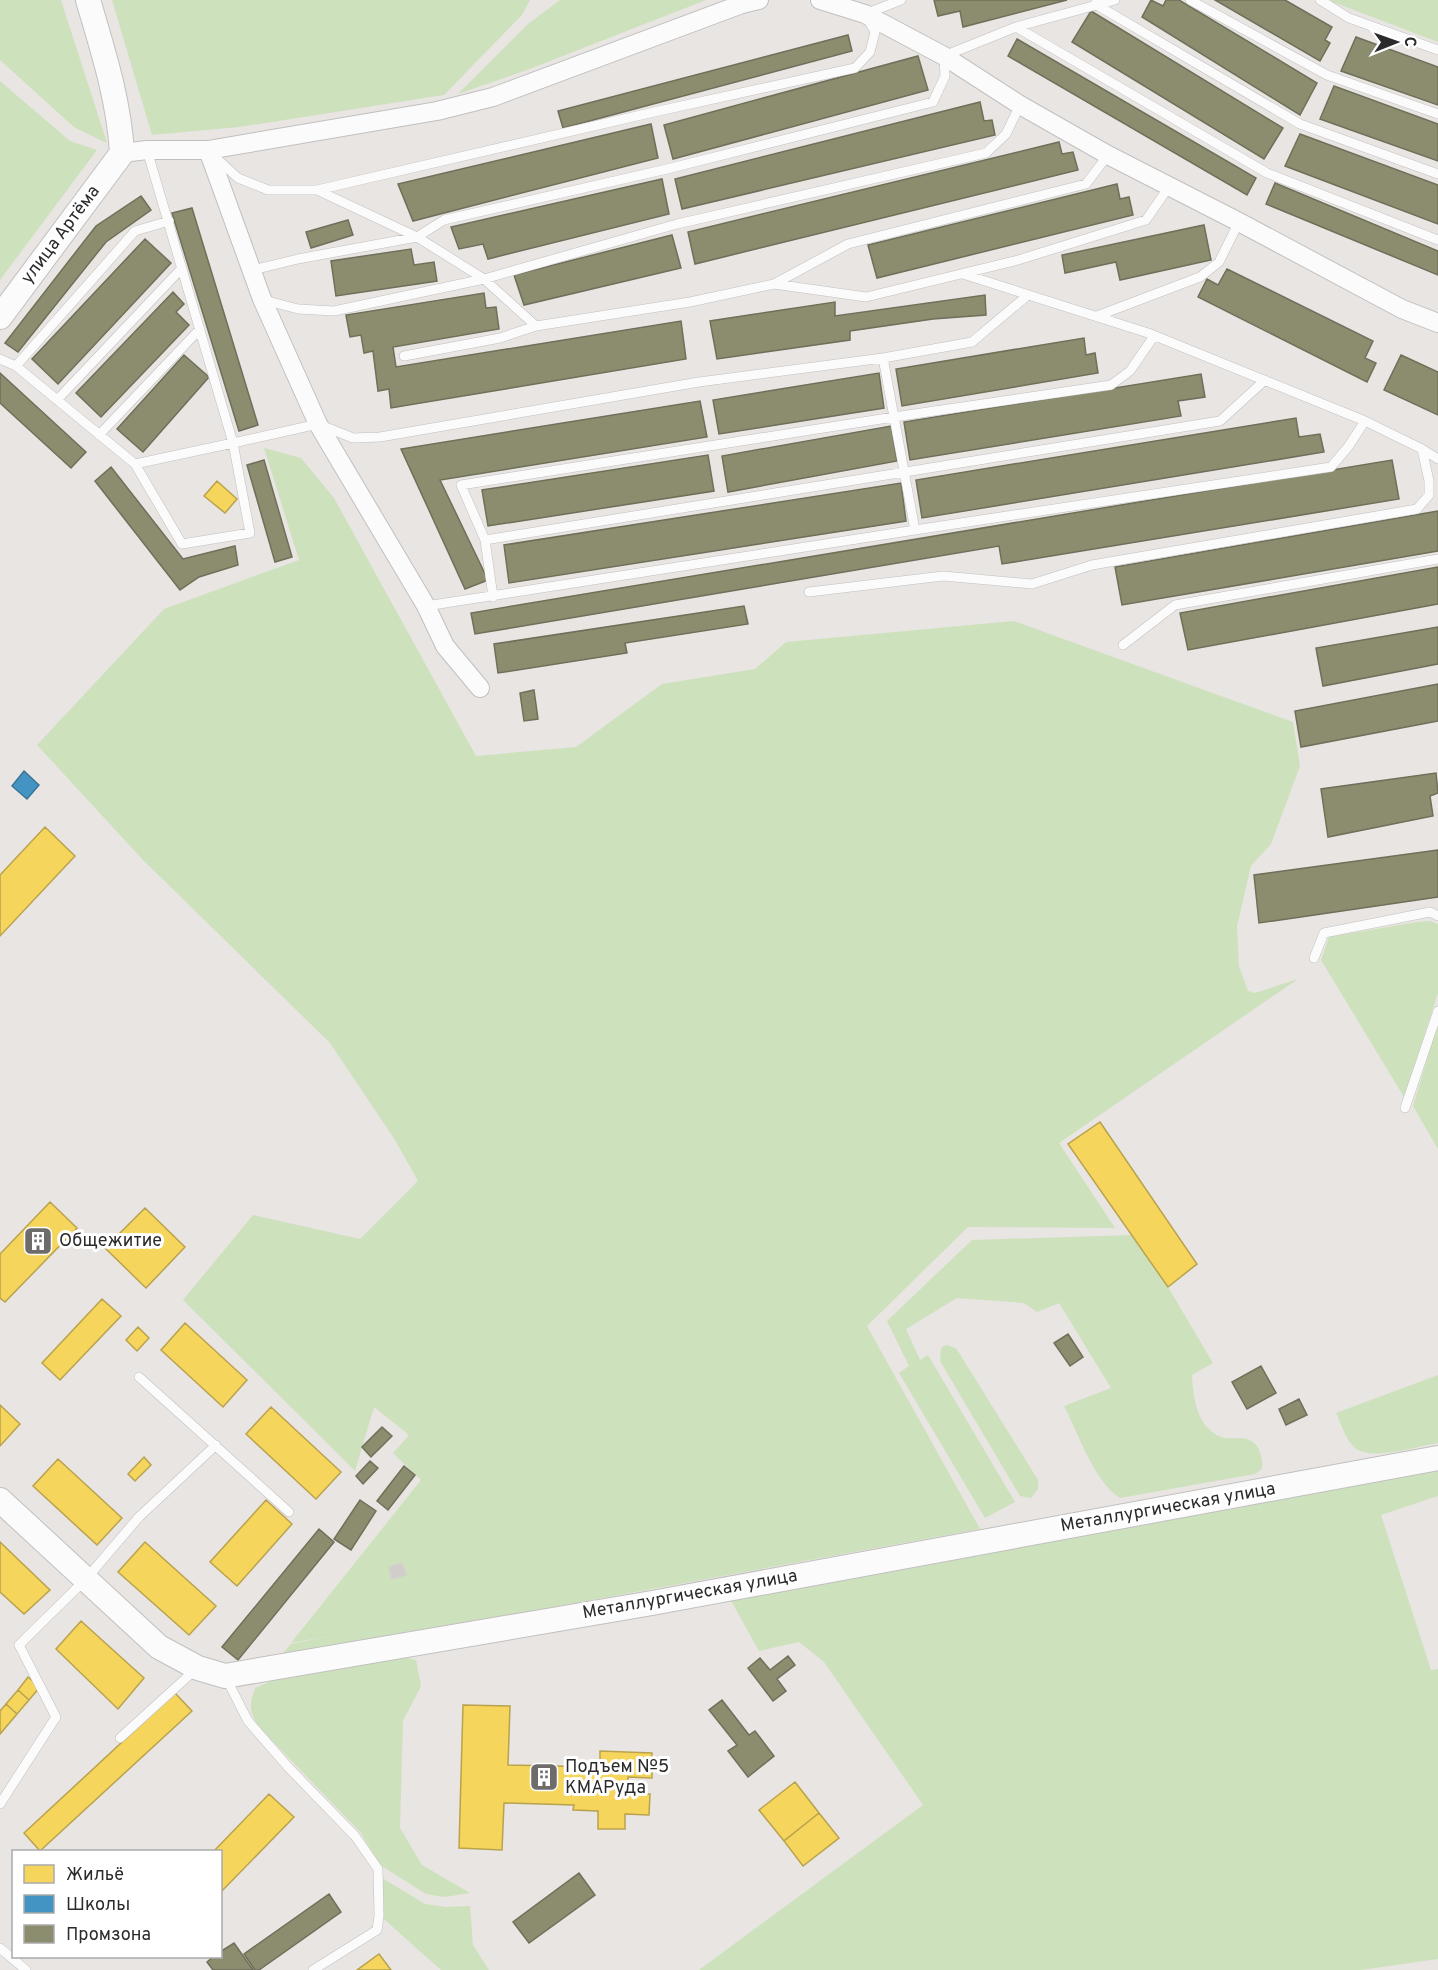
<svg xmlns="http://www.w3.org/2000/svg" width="1438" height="1970" font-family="Overpass,sans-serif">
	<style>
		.green { fill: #cee1bd }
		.homes { fill: #f6d55c; stroke: #b9a24d; stroke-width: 1.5 }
		.schools { fill: #4393c3; stroke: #3c7495; stroke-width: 1.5 }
		.industry { fill: #8c8c6e; stroke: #6f6f5a; stroke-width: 1.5 }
		.building { fill: #d0cdcb; stroke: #d3d1ce; stroke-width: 1.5 }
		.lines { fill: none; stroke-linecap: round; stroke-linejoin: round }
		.lane-casing { stroke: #c1c0c0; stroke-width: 10 }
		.street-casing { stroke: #c1c0c0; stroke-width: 20 }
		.secondary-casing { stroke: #c1c0c0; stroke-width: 26 }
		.lane { stroke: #fcfbfb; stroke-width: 9 }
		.street { stroke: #fcfbfb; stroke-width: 18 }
		.secondary { stroke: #fcfbfb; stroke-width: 24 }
		.labels { text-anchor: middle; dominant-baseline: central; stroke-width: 6; stroke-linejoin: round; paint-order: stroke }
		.street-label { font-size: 18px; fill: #2b2b2b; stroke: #fff }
		.poi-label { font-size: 18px; fill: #2b2b2b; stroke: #fff; text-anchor: start }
	</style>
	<rect width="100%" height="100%" fill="#e8e5e2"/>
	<path class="green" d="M0 0H61L107 143 75 128 0 60Z
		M112 0H530L522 15 444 95 239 127 152 135Z
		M560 0H706L527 70 458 94 528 24Z
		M1331 0H1438V42L1333 2Z
		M0 81 70 141 97 150 0 280Z
		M264 448 301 458 334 498 476 756 576 747 662 684 755 669 786 642 1014 621 1293 722 1300 766 1271 844 1251 866 1237 926 1239 966 1248 991 1255 993 1298 979 1059 1143 1115 1228 968 1227 867 1326 980 1529 279 1657 291 1644 330 1636 291 1643 421 1480 393 1453 409 1435 374 1407 355 1471 183 1300 253 1215 360 1239 418 1181 395 1140 330 1043 143 860 37 745 164 609 299 560Z
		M1430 921 1438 924V993L1404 1097 1321 960 1329 937 1417 922Z
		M1438 1023V1149L1413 1106Z
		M1132 1235 1168 1287 1213 1363 1192 1375C1193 1395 1196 1422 1215 1434 1227 1442 1235 1436 1246 1439 1260 1442 1263 1458 1262 1469L1255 1474 1120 1498C1095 1483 1078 1433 1064 1406L1111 1388 1059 1303 1037 1312 1024 1303 957 1298 906 1329 920 1360 928 1355 1015 1502 985 1518 899 1373 909 1366 887 1321 972 1240Z
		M946 1345 956 1348 1038 1480V1489L1031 1498 1020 1496 940 1361 941 1348Z
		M1438 1375V1443C1418 1446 1368 1463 1353 1446 1345 1438 1341 1423 1336 1413Z
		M1438 1467V1496L1381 1515 1431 1670 1438 1669V1959L1361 1970H699L923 1805 824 1662 799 1642 759 1651 730 1599Z
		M404 1657 416 1660 421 1686 403 1721 400 1828 422 1865 470 1893 445 1897 426 1894 380 1865 361 1833 259 1727C249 1711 249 1706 255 1688L276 1679Z
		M382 1878 425 1904 446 1907 470 1906 473 1945 489 1970H441L376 1912Z"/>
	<path class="homes" d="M217 481 237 499 225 513 204 496Z
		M45 827 75 856 0 936V875Z
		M1100 1122 1197 1264 1168 1287 1068 1144Z
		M50 1202 77 1228 5 1302 0 1298V1254Z
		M145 1208 185 1247 146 1288 105 1248Z
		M102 1299 121 1316 60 1380 42 1363Z
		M185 1323 247 1380 223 1407 161 1350Z
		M138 1327 149 1338 137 1351 126 1340Z
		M0 1405 20 1424 0 1446Z
		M271 1407 341 1472 316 1499 246 1434Z
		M144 1457 151 1465 135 1481 128 1474Z
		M58 1459 122 1518 97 1545 33 1486Z
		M266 1500 292 1524 237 1586 210 1562Z
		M0 1542 50 1590 24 1614 0 1592Z
		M145 1542 216 1606 189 1635 118 1572Z
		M81 1621 144 1678 118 1709 56 1649Z
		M28 1677 40 1687 29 1700 18 1690Z
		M18 1690 29 1700 17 1714 6 1704Z
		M175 1693 192 1711 40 1851 24 1833Z
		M6 1704 17 1714 0 1734V1711Z
		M463 1705 510 1706 508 1765 600 1767V1751L652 1753V1778L628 1777 627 1794H650L649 1815 625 1814V1829H598V1811L573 1810 574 1805 504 1803 502 1850 459 1848Z
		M795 1782 819 1813 784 1841 759 1810Z
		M269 1794 294 1817 220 1893V1852H213Z
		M819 1813 839 1838 803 1866 784 1841Z
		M379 1954 391 1970H357Z"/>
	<path class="schools" d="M24 771 39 785 27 799 12 786Z"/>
	<path class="industry" d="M934 0H1067L963 27 960 11 938 16Z
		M1151 0 1163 6 1166 0H1179L1317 83 1300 115 1142 17Z
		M1215 0H1285L1332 27 1325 40 1330 43 1320 61Z
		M1091 11 1283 128 1264 159 1072 42Z
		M848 35 852 51 563 128 558 111Z
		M1356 37 1438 67V105L1341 71Z
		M1017 39 1256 178 1247 195 1008 56Z
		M918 56 928 90 673 159 664 125Z
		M1334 86 1438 124V161L1320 119Z
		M980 102 984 121 992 120 995 135 682 209 675 179Z
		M651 124 658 158 413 221 398 184Z
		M1300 134 1438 185V224L1285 166Z
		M1059 142 1062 154 1073 152 1078 170 695 264 688 232Z
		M662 179 669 214 488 259 483 244 459 249 451 227Z
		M1275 183 1438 251V275L1266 204Z
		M1117 184 1120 199 1129 197 1133 215 877 278 868 245Z
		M141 196 151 210 106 242 18 352 5 343 96 226Z
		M192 208 258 425 239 431 172 213Z
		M348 220 353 235 311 248 306 232Z
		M1204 225 1211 260 1120 280 1116 262 1065 273 1062 255Z
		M672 235 681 268 524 305 514 275Z
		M145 239 171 263 58 384 32 359Z
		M411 249 414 265 434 262 437 281 336 296 331 261Z
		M1227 269 1373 341 1365 358 1376 363 1367 382 1198 297 1207 279 1218 285Z
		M173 292 184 304 176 312 189 325 101 417 76 393Z
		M484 293 486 308 496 307 499 329 393 347 396 367 681 321 686 359 391 408 389 389 378 391 373 351 364 353 361 335 350 337 346 315Z
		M985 295 986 315 933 319 850 331V340L717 359 710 321 835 302V316Z
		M1084 338 1086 355 1095 353 1098 373 902 406 896 369Z
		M184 355 209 377 143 452 117 429Z
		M1401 355 1438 372V415L1384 390Z
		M0 373 86 452 71 468 0 403Z
		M879 373 884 408 719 434 713 400Z
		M1201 374 1205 397 1178 401 1181 416 910 460 904 422Z
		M700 401 707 437 440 480 488 580 465 589 401 449Z
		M1296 418 1299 437 1320 434 1324 452 922 518 916 480Z
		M891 426 897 461 728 492 722 456Z
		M708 455 714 491 488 526 482 490Z
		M264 460 292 557 275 562 247 465Z
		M1392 460 1399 499 1002 564 999 546 475 634 471 613Z
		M111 467 183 559 235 546 238 565 199 577 180 590 95 481Z
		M901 483 906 521 509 583 504 545Z
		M1438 511V551L1122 605 1115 567Z
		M1438 567V604L1188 650 1180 613Z
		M744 606 748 624 625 643 627 653 498 673 494 644Z
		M1438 627V664L1323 686 1316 648Z
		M1438 684V721L1301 747 1295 711Z
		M534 690 538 719 524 721 520 693Z
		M1436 773 1438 793 1430 796 1433 816 1328 837 1321 789Z
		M1438 850V897L1259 923 1254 875Z
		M1068 1334 1083 1357 1070 1366 1054 1343Z
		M1261 1366 1276 1393 1247 1409 1232 1382Z
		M1299 1399 1307 1415 1286 1425 1279 1409Z
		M382 1427 392 1436 371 1457 362 1447Z
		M370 1461 378 1468 363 1484 356 1476Z
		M404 1466 415 1475 388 1510 377 1501Z
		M360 1500 376 1511 351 1550 334 1539Z
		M319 1529 334 1542 238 1660 222 1647Z
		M788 1656 795 1665 777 1679 786 1691 773 1701 748 1668 760 1658 770 1670Z
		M722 1700 749 1735 755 1731 774 1756 748 1777 728 1751 737 1745 709 1710Z
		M579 1873 595 1895 529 1943 513 1922Z
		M329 1894 341 1912 259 1970H255L244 1954Z
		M234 1943 253 1970H213L207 1962 214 1956H220V1952Z"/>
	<path class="building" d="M402 1563 406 1575 392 1579 389 1567Z"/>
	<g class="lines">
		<g class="lane-casing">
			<path id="lane" d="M1190 0 1327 75 1438 114
				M1320 0 1349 18 1438 50
				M1095 4 1300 124 1438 174
				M1016 27 1267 173 1438 240
				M214 156 238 178 268 190H317L417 237 444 220 667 169 933 102 945 76 944 56 1016 27 1115 0
				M317 190 654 112 855 68 870 52 875 32 865 14 901 0
				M253 270 298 259 417 237 484 279 677 224 986 153 1006 134 1020 105
				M963 274 1148 333 1365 421 1422 449 1438 459
				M774 284 848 244 1086 184 1108 155
				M264 300 298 309 334 311 484 279 536 326
				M1097 316 1200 277 1219 262 1239 222
				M404 356 500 338 536 326 690 302 774 284 866 297 1018 260 1146 220 1168 188
				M883 358 915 530 1331 467 1348 447 1365 421
				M0 359 16 366 135 464 233 443 147 150
				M16 366 135 231 169 221
				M57 400 181 269
				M99 435 200 329
				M135 464 182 544 250 533 233 443 318 424 353 438 380 437 699 382 883 358 972 342 1028 295
				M485 540 461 485 894 417 1111 385 1130 371 1154 336
				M809 592 943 576 1032 584 1092 565 1417 509 1429 495V481L1422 449
				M493 597 485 540 1220 421 1265 380
				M426 606 915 530
				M1123 645 1175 605 1438 559
				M1314 958 1324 933 1430 912 1438 916
				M1405 1108 1438 1011
				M139 1377 289 1512
				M226 1678 248 1721 289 1768 355 1836 378 1869 379 1916 377 1930 313 1970
				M120 1738 196 1669
				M0 1804 56 1717 19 1645 86 1579 139 1517 216 1445
				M0 1948 26 1970"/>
		</g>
		<g class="street-casing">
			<path id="street" d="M820 0 865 14 944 56 1020 105 1108 155 1239 222 1402 309 1438 323
				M208 150 262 299 318 424 426 606 445 646 480 688
				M122 153 147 150H208L437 111 493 97 742 4 759 0"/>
		</g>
		<g class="secondary-casing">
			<path id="secondary" d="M0 317 122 153C119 100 103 51 88 0
				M0 1500 159 1647 198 1668 225 1676 652 1603 1438 1458"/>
		</g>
		<use href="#lane" class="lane"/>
		<use href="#street" class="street"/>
		<use href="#secondary" class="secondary"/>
	</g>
	<defs>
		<g id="building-square" transform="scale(1.5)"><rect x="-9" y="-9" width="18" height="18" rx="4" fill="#6d6c6b" stroke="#fff"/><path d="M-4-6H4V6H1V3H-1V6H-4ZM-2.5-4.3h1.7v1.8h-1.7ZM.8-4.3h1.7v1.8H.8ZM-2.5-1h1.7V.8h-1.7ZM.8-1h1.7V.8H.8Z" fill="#fff"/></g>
	</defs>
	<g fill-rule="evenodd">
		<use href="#building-square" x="38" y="1241"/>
		<use href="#building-square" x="544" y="1777"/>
	</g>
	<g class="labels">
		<g class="street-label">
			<text transform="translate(61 235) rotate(-53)">улица Артёма</text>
			<text transform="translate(1168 1508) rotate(-10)">Металлургическая улица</text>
			<text transform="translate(690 1595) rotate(-10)">Металлургическая улица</text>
		</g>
		<g class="poi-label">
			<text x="59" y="1241">Общежитие</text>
			<text x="565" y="1767">Подъем №5<tspan x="565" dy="21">КМАРуда</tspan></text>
		</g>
	</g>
	<rect x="12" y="1850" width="210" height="108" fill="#ffffff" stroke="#aaaaaa" stroke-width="1.5"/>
	<rect x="24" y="1865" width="30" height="18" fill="#f6d55c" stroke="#aaaaaa" stroke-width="1.5"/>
	<text x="66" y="1880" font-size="18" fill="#2b2b2b">Жильё</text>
	<rect x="24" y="1895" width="30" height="18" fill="#4393c3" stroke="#aaaaaa" stroke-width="1.5"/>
	<text x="66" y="1910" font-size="18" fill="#2b2b2b">Школы</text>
	<rect x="24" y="1925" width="30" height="18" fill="#8c8c6e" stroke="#aaaaaa" stroke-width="1.5"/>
	<text x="66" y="1940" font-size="18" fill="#2b2b2b">Промзона</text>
	<g transform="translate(1396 42) rotate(89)" stroke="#ffffff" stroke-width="4.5" paint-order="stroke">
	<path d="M0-4.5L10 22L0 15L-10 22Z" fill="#2b2b2b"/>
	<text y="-9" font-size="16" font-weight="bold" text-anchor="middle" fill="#2b2b2b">С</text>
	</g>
</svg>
